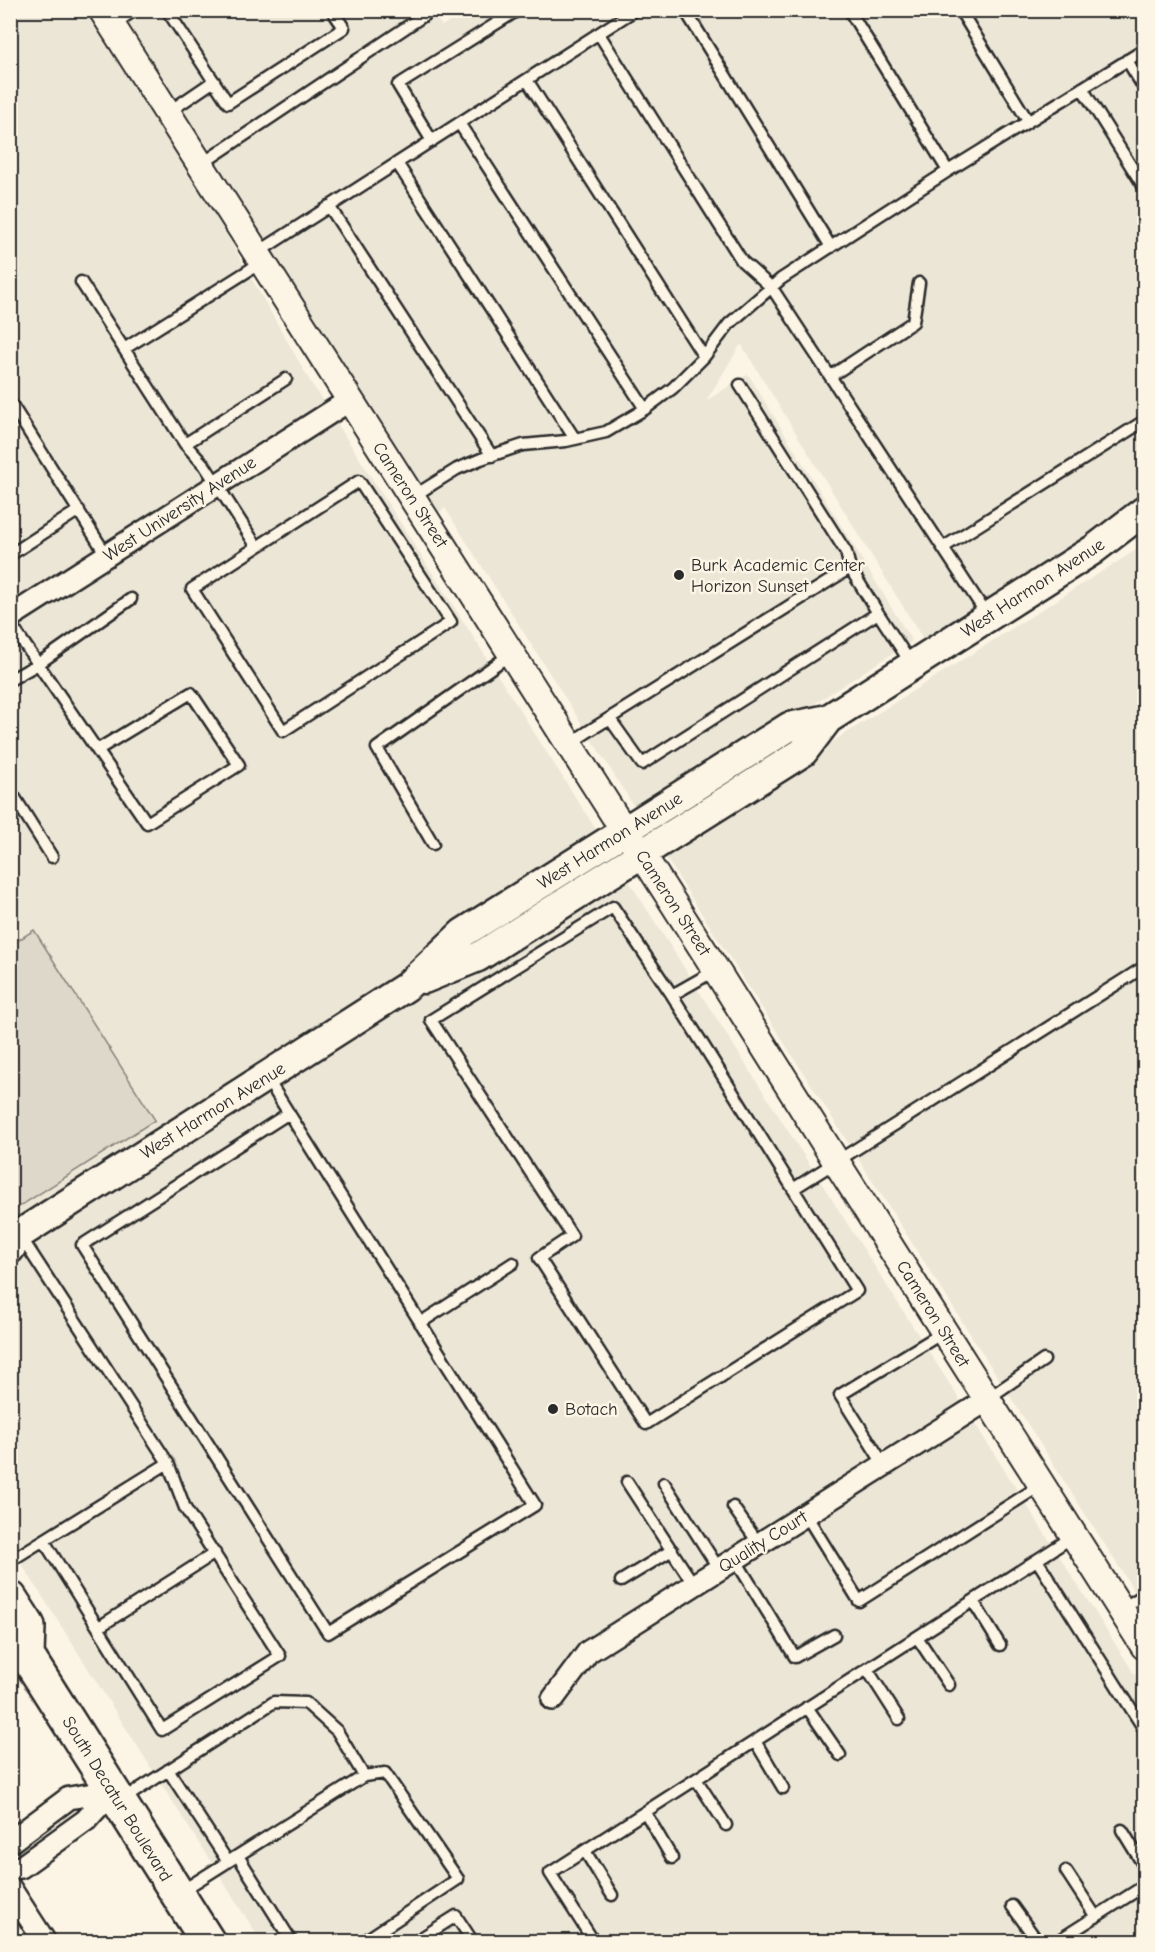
<svg xmlns="http://www.w3.org/2000/svg" width="1155" height="1952" font-family="'Comic Neue',sans-serif">
	<style>
		.built { fill: #ece6d7 }
		.green { fill: #ded8ca; stroke: #84827a; stroke-width: 1.5 }
		.lines { fill: none; stroke-linecap: round; stroke-linejoin: round }
		.service-casing { stroke: #2b2b2b; stroke-width: 15 }
		.minor-casing { stroke: #2b2b2b; stroke-width: 26 }
		.tertiary-casing { stroke: #2b2b2b; stroke-width: 30 }
		.secondary-casing { stroke: #2b2b2b; stroke-width: 33 }
		.primary-casing { stroke: #2b2b2b; stroke-width: 38 }
		.service { stroke: #fcf5e5; stroke-width: 10 }
		.minor { stroke: #fcf5e5; stroke-width: 21 }
		.tertiary { stroke: #fcf5e5; stroke-width: 26 }
		.secondary { stroke: #fcf5e5; stroke-width: 28 }
		.primary { stroke: #fcf5e5; stroke-width: 33 }
		.poi-dot { fill: #2b2b2b; stroke: #fcf5e5; stroke-width: 2 }
		.labels { text-anchor: middle; dominant-baseline: central; stroke-width: 5; stroke-linejoin: round; paint-order: stroke }
		.street-label { font-size: 18px; fill: #2b2b2b; stroke: #fcf5e5 }
		.poi-label { font-size: 18px; fill: #2b2b2b; stroke: #fcf5e5; text-anchor: start }
	</style>
	<rect width="100%" height="100%" fill="#fcf5e5"/>
	<filter id="ink" filterUnits="userSpaceOnUse"><feTurbulence type="fractalNoise" baseFrequency=".0167" numOctaves="2"/><feDisplacementMap in="SourceGraphic" scale="12" xChannelSelector="R" yChannelSelector="G"/><feConvolveMatrix kernelMatrix="1 2 1 2 8 2 1 2 1" color-interpolation-filters="sRGB"/></filter>
	<g filter="url(#ink)">
		<path class="built" d="M432 10 442 26 467 10 1144 11V524L933 655 741 344 706 401 748 374 912 641 640 816 445 508 427 521 102 11Z
			M11 11H99L310 381 1144 1689V1941H261L11 1547V1212L155 1120 33 930 11 945Z
			M1144 545V1606L661 850Z"/>
		<path class="green" d="M34 930 155 1120 11 1212V945Z"/>
		<g class="lines">
			<g class="service-casing">
				<path id="service" d="M167 10 228 103 344 28 332 10
					M685 10 831 247
					M849 10 948 171
					M960 10 1028 121
					M112 25 135 10
					M599 34 742 261 772 288 987 615
					M1127 60 1144 88
					M527 80 704 357
					M1082 88 1144 187
					M167 113 214 81
					M459 123 645 409
					M432 141 398 85 518 10
					M397 163 575 439
					M200 165 432 10
					M329 206 492 456
					M257 253 635 10
					M81 282 185 444 205 466 257 547 359 481 451 622 283 731 192 589 257 547
					M124 349 262 262
					M831 376 913 322 919 283
					M740 385 846 552 850 568
					M10 402 107 556
					M185 444 286 379
					M412 497 457 469 481 459 523 445 566 441 606 432 645 409 673 388 704 357 729 324 781 279 948 171 1144 50
					M944 547 1144 421
					M10 555 79 510
					M878 613 912 665
					M10 623 147 823 239 765 191 693 97 750
					M10 680 38 664 131 599
					M569 744 589 731 850 568 878 613 642 764 610 719
					M10 790 52 857
					M433 844 377 748 511 654
					M672 995 857 1291 646 1424 539 1258 572 1236 431 1020 613 907 672 995 716 970
					M266 1077 535 1505 328 1633 82 1245 289 1113
					M793 1189 1144 967
					M21 1237 168 1463 185 1508 280 1656 162 1730 44 1541
					M420 1323 513 1263
					M987 1399 1044 1360
					M884 1465 840 1395 944 1332
					M627 1482 694 1585
					M664 1483 719 1569
					M733 1507 759 1544
					M806 1515 859 1601 1041 1485
					M735 1559 795 1657 834 1635
					M1037 1560 1144 1729
					M10 1561 168 1463
					M621 1581 672 1550
					M973 1601 1000 1645
					M1121 1609 1144 1595
					M99 1627 215 1553
					M917 1637 949 1685
					M867 1669 899 1719
					M807 1707 840 1755
					M755 1741 783 1788
					M168 1770 228 1862
					M696 1779 726 1825
					M122 1800 274 1702 306 1703 337 1731 364 1776 180 1892
					M645 1812 672 1858
					M1122 1830 1144 1866
					M585 1851 612 1895
					M238 1856 292 1942
					M1066 1871 1096 1917
					M1012 1906 1038 1942
					M418 1940 456 1916 473 1942
					M363 1942 458 1879 385 1773 364 1776
					M594 1942 550 1873 1074 1536
					M1056 1942 1144 1886"/>
			</g>
			<g class="minor-casing">
				<path id="minor" d="M10 617 350 400
					M553 1699 588 1652 987 1400
					M10 1842 69 1798 112 1791
					M10 1868 21 1867 86 1820 112 1791
					M10 1888 45 1942"/>
			</g>
			<g class="tertiary-casing">
				<path id="tertiary" d="M102 10 614 815 642 854 716 970 837 1163 1144 1646"/>
			</g>
			<g class="secondary-casing">
				<path id="secondary" d="M424 979 478 957 803 752 828 719
					M10 1249 20 1234 406 987 463 933 789 727 828 719 1093 550 1144 511"/>
			</g>
			<g class="primary-casing">
				<path id="primary" d="M10 1598 28 1626 27 1656 208 1942"/>
			</g>
			<use href="#service" class="service"/>
			<use href="#minor" class="minor"/>
			<use href="#tertiary" class="tertiary"/>
			<use href="#secondary" class="secondary"/>
			<use href="#primary" class="primary"/>
		</g>
	</g>
	<g class="poi-dot">
		<circle cx="679" cy="575" r="6"/>
		<circle cx="553" cy="1409" r="6"/>
	</g>
	<g class="labels">
		<g class="street-label">
			<text transform="translate(410 495) rotate(57)">Cameron Street</text>
			<text transform="translate(180 509) rotate(-33)">West University Avenue</text>
			<text transform="translate(1033 588) rotate(-33)">West Harmon Avenue</text>
			<text transform="translate(610 841) rotate(-32)">West Harmon Avenue</text>
			<text transform="translate(673 903) rotate(57)">Cameron Street</text>
			<text transform="translate(213 1111) rotate(-32)">West Harmon Avenue</text>
			<text transform="translate(933 1314) rotate(58)">Cameron Street</text>
			<text transform="translate(763 1542) rotate(-32)">Quality Court</text>
			<text transform="translate(117 1799) rotate(58)">South Decatur Boulevard</text>
		</g>
		<g class="poi-label">
			<text x="691" y="565">Burk Academic Center<tspan x="691" dy="21">Horizon Sunset</tspan></text>
			<text x="565" y="1409">Botach</text>
		</g>
	</g>
	<rect width="1155" height="1952" fill="none" stroke="#fcf5e5" stroke-width="36"/>
	<rect x="18" y="18" width="1119" height="1916" fill="none" stroke="#2b2b2b" stroke-width="2" filter="url(#ink)"/>
</svg>
